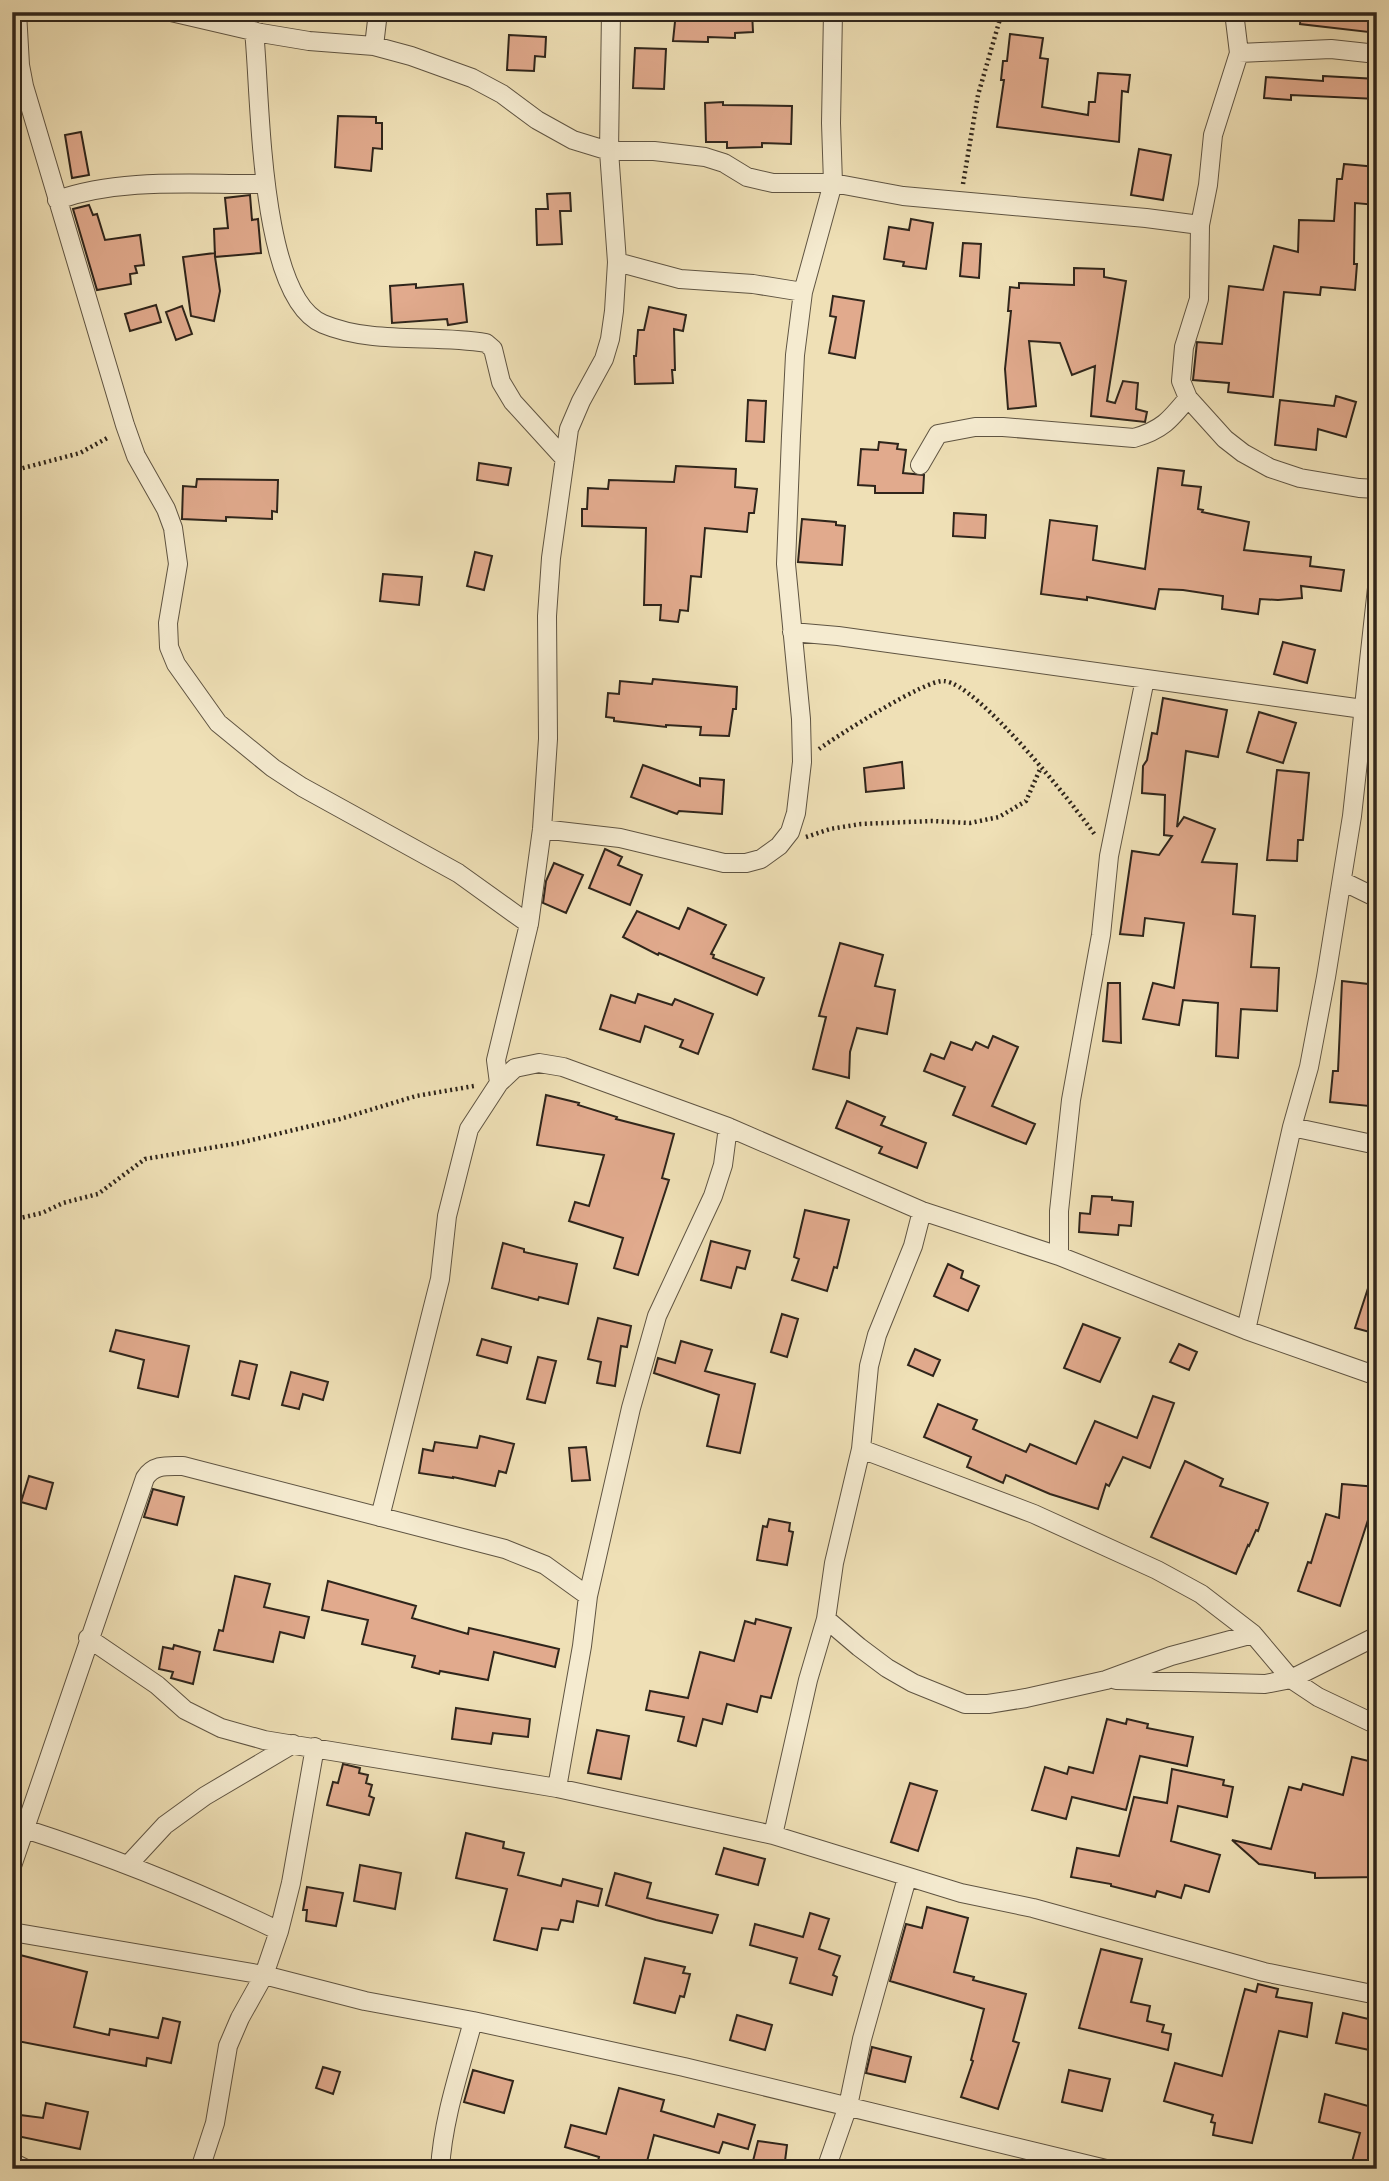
<svg xmlns="http://www.w3.org/2000/svg" width="1389" height="2181" font-family="'IM FELL French Canon',serif">
	<style>
		.building { fill: #e1aa8d; stroke: #2f251b; stroke-width: 2 }
		.lines { fill: none; stroke-linecap: round; stroke-linejoin: round }
		.minor-casing { stroke: #5f5442; stroke-width: 20 }
		.path { stroke: #2f251b; stroke-width: 4.5; stroke-dasharray: 2 3.5; stroke-linecap: butt }
		.minor { stroke: #f5ebd0; stroke-width: 18 }
	</style>
	<rect width="100%" height="100%" fill="#efe0b6"/>
	<filter id="stains"><feTurbulence type="fractalNoise" baseFrequency=".00286" numOctaves="4"/><feColorMatrix values="0 0 0 0 .2 0 0 0 0 .09 0 0 0 0 .02 0 0 0 .5 -.17"/></filter>
	<radialGradient id="worn" r=".72"><stop offset=".6" stop-color="#630" stop-opacity="0"/><stop offset="1" stop-color="#630" stop-opacity=".3"/></radialGradient>
	<path class="building" d="M676 12H752L753 32 735 33V38L708 37V42L673 41Z
		M1301 12H1377V33L1300 24Z
		M1010 34 1043 38 1040 58 1048 59 1042 107 1088 115 1089 102H1095L1098 73 1130 75 1128 92 1122 91 1119 142 997 127 1004 80H1001L1003 61H1007Z
		M509 35 546 37 545 57 535 56 534 71 507 70Z
		M635 48 666 49 664 89 633 88Z
		M1323 76 1377 79V99L1291 95V100L1264 98 1266 77 1323 81Z
		M723 102V105L792 106 791 144 762 143V147L727 148V142H706L705 103Z
		M338 116 376 117V123H382V149L373 148 371 171 335 167Z
		M81 132 89 175 72 178 65 135Z
		M1139 149 1171 155 1163 200 1131 195Z
		M1344 164 1377 167V205L1355 203 1354 264H1357L1355 290 1321 287 1320 295 1284 292 1273 397 1228 392 1229 383 1193 380 1197 342 1222 344 1229 286 1263 290 1274 246 1298 252 1299 220 1334 221 1337 179H1342Z
		M570 193 571 211H560L562 244 537 245 536 209H548L547 194Z
		M250 195 252 220 258 219 261 253 215 257 220 291 214 321 191 316 183 257 215 253V257L214 229 228 228 225 198Z
		M89 205 93 215 97 214 105 240 140 235 144 265 135 266 137 273 130 274 131 284 97 290 73 209Z
		M911 219 933 223 926 269 903 266 904 262 884 259 889 227 909 230Z
		M963 243 981 244 979 278 960 276Z
		M1074 268 1104 269V277L1126 281 1107 401 1115 403 1123 381 1138 383 1136 409 1147 412 1145 422 1091 416 1095 366 1072 375 1060 343 1029 341 1036 406 1008 409 1005 369 1011 311H1008L1010 287 1019 288V283L1074 285Z
		M416 284V288L463 284 467 322 448 325 447 319 392 323 390 286Z
		M833 296 864 301 855 358 829 353 836 317 830 316Z
		M156 305 161 322 130 331 125 314Z
		M182 306 192 334 176 340 166 312Z
		M649 307 686 315 683 331 674 329 675 370H672L673 383 635 384 634 356H636L638 330H644Z
		M1336 396 1356 402 1346 437 1318 429 1316 450 1275 445 1280 400 1334 406Z
		M748 400 766 401 764 442 746 441Z
		M879 442 898 444 897 449 906 450 903 473 924 475 923 493H875V486L858 485 861 449 878 450Z
		M479 463 511 468 508 485 477 480Z
		M676 466 736 469 735 487 757 489 754 513H749L747 532 705 528 701 577 691 576 688 611 680 610 678 622 660 620 661 605H644L646 528 582 526V509H587L588 488 608 489 609 480 674 482Z
		M1158 468 1184 471 1182 485 1201 487 1198 509 1203 510 1202 512 1249 522 1244 550 1311 557 1310 566 1344 570 1341 591 1301 586 1302 598 1278 600 1260 599 1258 614 1222 609 1223 596 1183 590 1159 589 1155 609 1087 597V600L1041 594 1050 520 1097 526 1093 560 1145 569Z
		M197 479 278 480 277 512 272 511V519L226 517V521L182 519 183 486 196 487Z
		M954 513 986 515 985 538 953 536Z
		M802 519 836 522V525L845 526 842 565 798 562Z
		M475 552 492 556 484 590 467 586Z
		M383 574 422 577 419 605 380 601Z
		M1283 642 1315 650 1307 683 1274 674Z
		M653 679 737 687 736 709H733L729 736 700 735 701 727 666 725V727L614 721V718L606 717 608 693 619 694 620 681 652 684Z
		M1163 698 1227 710 1218 757 1186 751 1177 827 1184 817 1215 829 1202 862 1237 864 1233 914 1255 916 1251 967 1279 968 1277 1011 1241 1009 1238 1058 1216 1056 1218 1003 1183 1000 1179 1025 1143 1019 1153 983 1174 988 1184 923 1145 918 1143 936 1120 934 1132 851 1159 855 1172 836 1164 835 1165 795 1142 793 1143 766 1147 760 1152 733 1157 734Z
		M1259 712 1296 723 1283 763 1247 752Z
		M902 762 904 788 866 792 864 768Z
		M643 765 700 786V778L724 780 722 814 679 811 677 814 631 797Z
		M1277 770 1309 773 1303 840H1298L1297 861 1267 860Z
		M605 849 622 857 618 865 642 875 630 905 589 888Z
		M554 863 583 875 566 913 543 903 546 881Z
		M688 908 726 925 711 954 714 955 713 958 764 978 757 995 659 953 658 955 623 937 637 911 679 929Z
		M840 943 883 955 875 986 895 990 887 1034 857 1028 850 1052 849 1078 813 1069 826 1017 819 1016Z
		M1342 981 1377 985V1077L1375 1101 1370 1100 1369 1106 1330 1102 1333 1071H1338Z
		M1108 983H1120L1121 1043 1103 1041Z
		M638 994 672 1005 675 999 713 1014 698 1054 680 1047 683 1040 645 1026 640 1042 600 1029 611 995 635 1003Z
		M993 1036 1018 1047 992 1106 1035 1124 1026 1144 953 1115 965 1087 924 1071 931 1054 944 1059 951 1042 972 1050 976 1042 988 1048Z
		M546 1095 579 1103 578 1105 617 1117 616 1119 674 1134 662 1178 669 1180 638 1275 614 1268 623 1238 569 1221 575 1202 589 1206 604 1155 537 1145Z
		M847 1101 885 1117 881 1125 926 1143 917 1168 879 1153 882 1147 836 1128Z
		M1092 1196 1112 1197V1200L1133 1202 1131 1226 1119 1225 1118 1235 1079 1232 1080 1213 1090 1214Z
		M805 1210 849 1220 837 1268 834 1267 827 1291 792 1280 799 1259 794 1257Z
		M711 1241 750 1251 745 1269 737 1267 731 1288 701 1280Z
		M503 1243 524 1249V1252L577 1264 568 1304 539 1297 538 1300 492 1288Z
		M948 1264 963 1271 961 1278 979 1286 968 1311 934 1296Z
		M1373 1273H1377V1334L1355 1328Z
		M782 1314 798 1319 787 1357 771 1352Z
		M598 1318 631 1326 627 1347 621 1346 615 1386 597 1383 601 1362 588 1359Z
		M1083 1324 1120 1338 1100 1382 1064 1368Z
		M116 1330 189 1346 178 1397 138 1388 144 1360 110 1351Z
		M482 1339 511 1347 507 1363 477 1355Z
		M681 1341 712 1350 705 1371 755 1384 740 1453 707 1446 719 1395 654 1373 658 1358 675 1363Z
		M1179 1344 1197 1352 1189 1370 1170 1362Z
		M915 1349 940 1360 933 1376 908 1365Z
		M538 1357 556 1361 545 1403 527 1399Z
		M240 1361 257 1365 249 1399 232 1395Z
		M291 1372 328 1382 323 1400 303 1394 299 1409 282 1405Z
		M1153 1396 1174 1403 1150 1468 1123 1457 1109 1486 1106 1484 1098 1509 1050 1494 1006 1475 1003 1483 967 1467 971 1457 924 1437 938 1404 977 1420 973 1429 1026 1452 1030 1444 1076 1464 1095 1421 1137 1438Z
		M480 1436 514 1444 506 1473 499 1471 495 1486 453 1477V1478L419 1473 423 1449 433 1451 435 1442 477 1448Z
		M586 1447 590 1480 572 1481 569 1448Z
		M1185 1461 1223 1479 1220 1486 1268 1503 1258 1531 1256 1530 1249 1546 1248 1545 1236 1574 1151 1537Z
		M29 1476 53 1483 46 1509 21 1502Z
		M1342 1484 1377 1487V1517H1369L1340 1606 1298 1591 1308 1562 1311 1563 1326 1514 1339 1518Z
		M153 1489 184 1497 177 1525 144 1517Z
		M769 1519 790 1523 789 1531 793 1532 787 1565 757 1560 763 1526 767 1527Z
		M235 1576 270 1584 264 1607 309 1617 304 1638 280 1632 273 1662 214 1650 219 1630 223 1631Z
		M328 1581 416 1606 412 1618 468 1634 469 1628 559 1649 555 1667 494 1652 488 1680 440 1671 439 1674 412 1667 415 1656 362 1644 368 1620 322 1610Z
		M756 1619 791 1628 771 1698 761 1696 757 1712 727 1704 722 1724 703 1719 696 1746 678 1741 684 1717 646 1710 650 1691 688 1698 700 1652 734 1661 745 1621 755 1624Z
		M174 1645 200 1652 193 1684 171 1678 173 1672 159 1669 163 1647 173 1649Z
		M456 1708 530 1719 528 1737 493 1733 491 1744 452 1739Z
		M1107 1719 1126 1724 1127 1719 1148 1724 1147 1728 1193 1737 1187 1766 1140 1756 1126 1810 1072 1797 1066 1819 1032 1810 1045 1767 1067 1774 1069 1767 1093 1773Z
		M597 1730 629 1736 621 1779 588 1773Z
		M1352 1757 1377 1763V1877L1315 1878V1873L1259 1864 1232 1840 1271 1849 1289 1787 1301 1790 1303 1784 1343 1795Z
		M343 1764 360 1768 359 1773 368 1775 366 1783 372 1785 369 1796 374 1798 369 1815 327 1805 333 1782 338 1783Z
		M1172 1769 1224 1780 1223 1785 1233 1787 1227 1817 1178 1806 1171 1841 1220 1855 1209 1892 1185 1885 1181 1898 1157 1891 1155 1897 1111 1886V1884L1071 1877 1077 1848 1119 1856 1134 1797 1167 1803Z
		M910 1783 937 1791 918 1851 891 1842Z
		M466 1833 504 1842 503 1848 524 1853 518 1875 561 1886 563 1879 602 1889 598 1906 577 1901 573 1922 561 1920 558 1930 542 1928 537 1950 494 1940 507 1889 456 1878Z
		M724 1848 765 1859 758 1885 716 1874Z
		M360 1865 401 1873 395 1909 354 1901Z
		M615 1873 651 1883 647 1898 718 1915 712 1933 656 1920 606 1905Z
		M307 1887 343 1893 336 1926 306 1921 307 1910H303Z
		M927 1907 968 1918 954 1972 974 1977 973 1980 1026 1994 1013 2041 1019 2043 998 2109 961 2097 973 2061 971 2060 984 2009 890 1981 906 1924 922 1928Z
		M810 1913 829 1919 819 1949 840 1956 833 1975 837 1977 832 1995 790 1983 797 1958 750 1945 755 1924 803 1937Z
		M1101 1949 1142 1959 1131 2002 1150 2006 1147 2021 1164 2025 1162 2032 1171 2034 1168 2050 1079 2028Z
		M20 1955 87 1972 74 2027 109 2035 110 2029 158 2038 163 2018 180 2022 171 2063 147 2058 146 2066 12 2040V1990Z
		M645 1958 685 1967 683 1973 690 1974 684 1997 680 1996 675 2013 634 2003Z
		M1258 1984 1278 1989 1276 1997 1312 2003 1307 2037 1279 2031 1252 2143 1213 2135 1215 2123 1211 2122 1213 2115 1164 2101 1175 2063 1222 2076 1245 1989 1256 1992Z
		M1343 2013 1377 2021 1374 2051 1336 2043Z
		M737 2015 772 2025 765 2050 730 2040Z
		M872 2047 911 2057 905 2082 866 2073Z
		M323 2067 340 2072 333 2094 316 2088Z
		M473 2070 513 2081 504 2113 464 2102Z
		M1069 2070 1110 2079 1102 2111 1062 2102Z
		M619 2088 664 2100 661 2111 714 2127 718 2114 755 2125 748 2149 723 2142 719 2153 654 2135 645 2169H596L599 2157 565 2147 571 2125 606 2134Z
		M1372 2093 1377 2094V2169H1350L1360 2133 1319 2122 1325 2094 1368 2106Z
		M46 2103 88 2112 80 2149 12 2135V2114L43 2118Z
		M758 2141 787 2145 784 2169H751Z"/>
	<g class="lines">
		<g class="minor-casing">
			<path id="minor" d="M17 12 20 65 24 86 125 425 136 456 166 509 173 528 178 564 168 623 169 647 176 664 218 723 273 768 302 787 458 873 529 924
				M171 12 261 33 309 41 374 46 411 56 472 78 502 94 537 120 573 140 609 151H654L705 157 724 163 747 177 773 183H833L903 196 1146 218 1200 225
				M1234 12 1239 53 1213 135 1208 185 1200 225 1199 299 1184 347 1181 381 1188 398 1225 439 1243 453 1270 468 1300 478 1359 488 1377 489
				M254 31C261 94 258 297 323 324 373 345 433 334 486 343L493 349 501 382 513 402 565 459
				M374 46 378 12
				M1239 53 1331 49 1377 54
				M57 200C123 177 197 185 266 184
				M617 262 680 279 753 284 803 292
				M920 465 938 434 975 427H1003L1134 438C1162 430 1170 420 1188 398
				M1377 588 1352 816 1326 977 1309 1067 1292 1127 1246 1330 1377 1376
				M792 632 838 636 1363 709
				M542 829 620 838 724 863H746L761 859 779 846 790 832 796 813 802 762 801 719 786 564 791 436 795 355 803 292 833 183 831 123 833 12
				M1342 881 1377 898
				M499 1083 496 1060 529 924 542 829 548 739 547 616 551 558 569 429 581 401 604 359 610 339 614 311 617 262 609 151 611 12
				M1292 1127 1377 1145
				M1059 1256V1211L1071 1100 1101 935 1109 856 1145 679
				M861 1449 1034 1514 1157 1570 1201 1594 1253 1634 1291 1679 1318 1697 1377 1725
				M380 1517 440 1279 447 1216 469 1129 499 1083 515 1068 539 1063 563 1067 728 1127 922 1211 1059 1256 1246 1330
				M826 1619 859 1647 887 1668 913 1683 965 1704H988L1026 1698 1106 1680 1171 1656 1253 1634
				M88 1638 157 1685 185 1710 221 1728 264 1740 557 1788 773 1835 961 1893 1033 1908 1264 1972 1377 1995
				M1116 1680 1265 1684 1291 1679 1377 1636
				M557 1788 582 1646 588 1596 631 1408 657 1316 713 1196 723 1165 728 1127
				M25 1829C112 1857 197 1891 279 1931
				M773 1835 808 1680 826 1619 834 1563 861 1449 869 1366 877 1335 913 1246 922 1211
				M128 1865 165 1825 205 1796 293 1744
				M12 1866 145 1478C154 1464 167 1466 183 1466L505 1549 545 1565 588 1596
				M12 1932 264 1975 365 2001 473 2021 684 2067 1106 2169
				M12 2162 26 2169
				M200 2169 215 2123 228 2046 240 2018 264 1975 279 1931 291 1883 315 1747
				M440 2169C443 2118 460 2070 473 2021
				M826 2169 848 2106 862 2039 907 1878"/>
		</g>
		<path class="path" d="M963 184 978 95 1002 12
			M12 471 80 453 109 437
			M819 749C837 736 926 679 944 681 977 683 1074 805 1095 835
			M806 837 830 829 861 824 931 821 970 823 999 817 1026 801 1041 767
			M12 1220 42 1213 63 1203 98 1194 145 1159 239 1143 340 1119 416 1096 474 1086"/>
		<use href="#minor" class="minor"/>
	</g>
	<rect width="1389" height="2181" fill="none" stroke="#efe0b6" stroke-width="42"/>
	<rect x="14" y="14" width="1361" height="2153" fill="none" stroke="#2f251b" stroke-width="3.5"/>
	<rect x="21" y="21" width="1347" height="2139" fill="none" stroke="#2f251b" stroke-width="2"/>
	<rect width="100%" height="100%" filter="url(#stains)"/>
	<rect width="100%" height="100%" fill="url(#worn)"/>
</svg>
